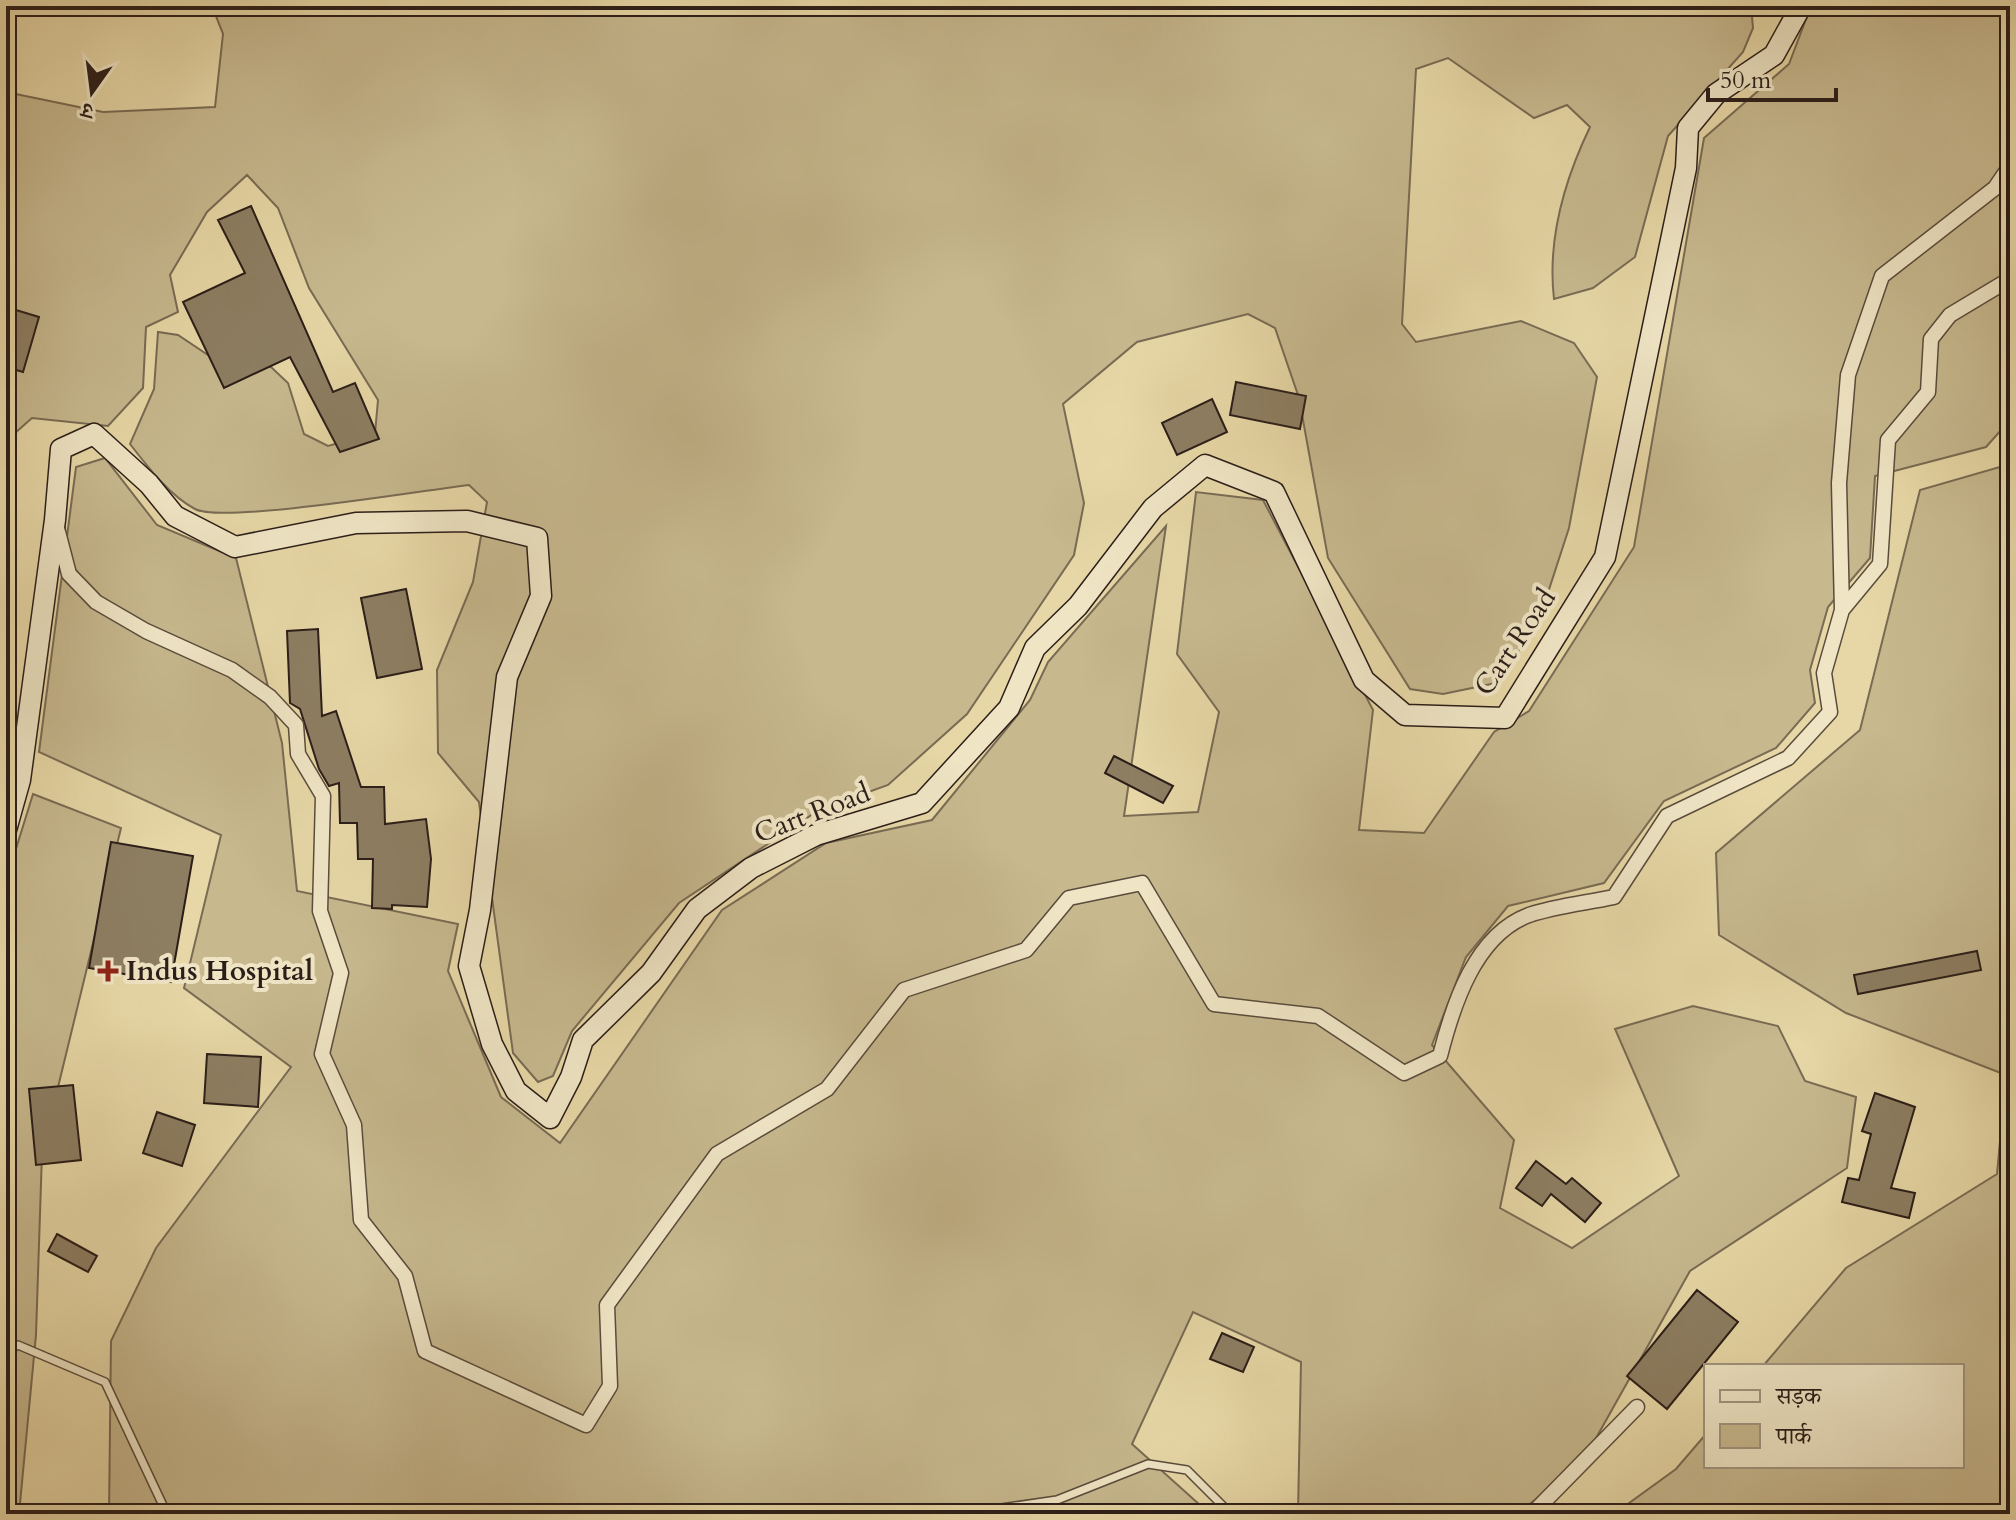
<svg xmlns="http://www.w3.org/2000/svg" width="2016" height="1520" font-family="Cardo,'Noto Serif Devanagari',serif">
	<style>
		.green { fill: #c7b88e; stroke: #796b54; stroke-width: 2 }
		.building { fill: #8d7e62; stroke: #2b1e19; stroke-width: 2 }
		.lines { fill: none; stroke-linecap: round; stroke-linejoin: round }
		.service-casing { stroke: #5a4c3c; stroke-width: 10 }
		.minor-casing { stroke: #5a4c3c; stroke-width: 17 }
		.secondary-casing { stroke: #2b1e19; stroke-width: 23 }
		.service { stroke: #efe5c5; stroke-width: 7 }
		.minor { stroke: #efe5c5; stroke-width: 14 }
		.secondary { stroke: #efe5c5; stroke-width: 20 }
		.poi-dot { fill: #8f2418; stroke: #efe5c5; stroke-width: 3 }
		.labels { text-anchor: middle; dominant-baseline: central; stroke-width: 8; stroke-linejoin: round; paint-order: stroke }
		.street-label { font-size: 28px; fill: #2b1e19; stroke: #efe5c5 }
		.poi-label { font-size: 28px; font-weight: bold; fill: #2b1e19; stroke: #efe5c5; text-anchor: start }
	</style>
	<rect width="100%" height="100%" fill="#e7d7a6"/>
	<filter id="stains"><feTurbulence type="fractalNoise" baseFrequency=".0025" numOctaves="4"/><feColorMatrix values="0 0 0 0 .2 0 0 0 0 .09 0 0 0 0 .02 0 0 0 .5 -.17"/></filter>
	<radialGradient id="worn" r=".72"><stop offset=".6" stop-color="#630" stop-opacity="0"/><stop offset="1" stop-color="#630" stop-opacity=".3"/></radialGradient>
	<path class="green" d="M212 6H1751L1753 28 1743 52 1668 136 1635 257 1593 288 1554 299C1547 239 1564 181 1590 127L1567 105 1534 118 1448 58 1416 69 1402 324 1416 342 1521 321 1574 343 1597 377 1569 528 1542 611 1501 682 1443 694 1410 689 1328 558 1299 398 1275 328 1248 314 1137 342 1063 404 1084 503 1074 555 967 714 888 785 819 810 679 903 572 1031 553 1076 538 1082 513 1053 479 802 438 753 437 670 473 582 487 502 469 485C426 490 223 524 195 509 169 495 148 467 130 444L154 389 158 332 178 335 220 363 271 367 288 383 304 434 328 446 375 433 378 400 309 288 278 208 247 175 207 212 170 275 178 312 146 327 143 388 108 426 32 418 6 441V92L103 112 215 107 223 34Z
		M1811 6H2010V420L1986 447 1875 476 1870 558 1828 607 1810 670 1815 703 1776 748 1664 801 1604 883 1508 906 1466 957 1432 1045 1514 1140 1500 1208 1572 1248 1679 1176 1615 1029 1693 1006 1778 1026 1805 1081 1856 1097 1847 1168 1690 1271 1582 1463 1517 1514H1298L1301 1362 1193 1312 1132 1444 1210 1514H109L111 1341 156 1248 291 1067 184 988 221 835 39 752 76 467 105 458 157 525 236 558 282 743 297 891 458 924 448 971 501 1097 560 1143 722 910 826 843 932 820 1030 700 1048 662 1166 526 1124 816 1198 812 1219 712 1177 654 1196 492 1263 500 1373 710 1359 830 1424 833 1494 732 1529 711 1634 547 1704 138 1789 64Z
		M2010 464V1514H1614L1676 1469 1706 1434V1466H1962V1366H1763L1846 1268 1997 1174 2006 1075 1846 1013 1719 935 1716 853 1860 730 1920 490Z
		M6 486 16 595 6 680Z
		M33 794 121 828 42 1153 36 1335 19 1514H6V881Z"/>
	<path class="building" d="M251 206 333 392 355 383 379 439 340 452 290 357 224 388 183 302 245 273 218 220Z
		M6 307 39 317 23 372 6 367Z
		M1236 382 1306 396 1300 429 1230 415Z
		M1212 399 1227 432 1177 455 1162 423Z
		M406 589 422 669 377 678 361 598Z
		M318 629 322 716 336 711 361 787H384L385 824 426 819 431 859 427 907 392 905V909L372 908 373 859H358L357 823H340L339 783 329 786 319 769 300 709 290 703 287 631Z
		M1114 756 1173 786 1163 803 1105 773Z
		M111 842 193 856 171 982 89 968Z
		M1977 951 1981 970 1858 994 1854 975Z
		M207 1054 261 1057 258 1107 204 1103Z
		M73 1085 81 1160 36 1165 29 1089Z
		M1875 1093 1915 1107 1891 1188 1915 1193 1909 1218 1842 1202 1848 1178 1859 1180 1871 1134 1862 1131Z
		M157 1112 195 1125 182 1166 143 1153Z
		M1536 1161 1566 1184 1572 1178 1601 1203 1585 1222 1551 1194 1542 1206 1516 1188Z
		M57 1234 97 1256 88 1272 48 1251Z
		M1697 1290 1738 1322 1667 1409 1627 1376Z
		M1222 1333 1254 1347 1243 1372 1210 1359Z"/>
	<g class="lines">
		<g class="service-casing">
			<path id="service" d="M6 1352 18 1345 105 1382 167 1514
				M960 1514 1057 1500 1148 1464 1187 1470 1231 1514"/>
		</g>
		<g class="minor-casing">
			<path id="minor" d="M57 528 69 574 96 602 146 631 232 670 270 697 296 725 298 754 323 796 320 911 341 973 322 1054 354 1125 361 1220 405 1276 425 1351 586 1425 610 1386 607 1305 717 1154 827 1089 904 990 1026 950 1069 898 1142 883 1214 1004 1318 1016 1404 1073 1440 1056C1453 1005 1475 935 1529 915 1556 906 1586 903 1614 897L1667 816 1788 758 1830 712 1824 673 1842 610 1880 564 1888 440 1928 392 1931 339 1950 315 2010 279
				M1842 610 1839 483 1848 375 1882 276 1995 188 2010 166
				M1532 1514 1637 1407
				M2002 1514 2010 1507"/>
		</g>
		<g class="secondary-casing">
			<path id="secondary" d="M6 830 20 780 55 520 61 449 94 434 149 484 175 516 235 547 356 523 467 521 537 538 541 596 507 677 480 910 469 966 492 1044 516 1091 550 1118 571 1077 583 1040 651 973 697 909 751 868 816 835 922 803 1009 708 1035 648 1078 606 1153 508 1205 465 1274 492 1364 680 1405 715 1505 718 1605 557 1686 168 1688 128 1716 94 1774 55 1799 10 1797 6"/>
		</g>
		<use href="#service" class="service"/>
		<use href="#minor" class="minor"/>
		<use href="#secondary" class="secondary"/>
	</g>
	<path class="poi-dot" d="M104 959h8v8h8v8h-8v8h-8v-8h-8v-8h8z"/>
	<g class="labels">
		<g class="street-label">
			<text transform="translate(1515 642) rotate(-56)">Cart Road</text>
			<text transform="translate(812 813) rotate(-21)">Cart Road</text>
		</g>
		<g class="poi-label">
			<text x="126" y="971">Indus Hospital</text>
		</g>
	</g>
	<rect width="2016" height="1520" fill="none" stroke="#e7d7a6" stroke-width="32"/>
	<rect x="8" y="8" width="2000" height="1504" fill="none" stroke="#2b1e19" stroke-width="4"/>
	<rect x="16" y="16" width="1984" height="1488" fill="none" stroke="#2b1e19" stroke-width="2"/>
	<rect x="1704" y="1364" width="260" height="104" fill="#efe5c5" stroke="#a19580" stroke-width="2"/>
	<rect x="1720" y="1390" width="40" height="12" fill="#efe5c5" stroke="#a19580" stroke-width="2"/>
	<text x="1776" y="1404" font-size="24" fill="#2b1e19">सड़क</text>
	<rect x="1720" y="1424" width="40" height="24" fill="#c7b88e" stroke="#a19580" stroke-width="2"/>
	<text x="1776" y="1444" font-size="24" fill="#2b1e19">पार्क</text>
	<g transform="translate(92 92) rotate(194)" stroke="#efe5c5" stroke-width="6" paint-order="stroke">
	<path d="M0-6L14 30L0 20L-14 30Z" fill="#2b1e19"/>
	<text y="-12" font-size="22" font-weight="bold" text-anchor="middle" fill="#2b1e19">उ</text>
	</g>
	<path d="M1708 88v12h128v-12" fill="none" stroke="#2b1e19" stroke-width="4"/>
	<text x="1720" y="88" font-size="24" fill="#2b1e19" stroke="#efe5c5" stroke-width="6" paint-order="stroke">50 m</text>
	<rect width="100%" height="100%" filter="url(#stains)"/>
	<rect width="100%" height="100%" fill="url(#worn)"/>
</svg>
